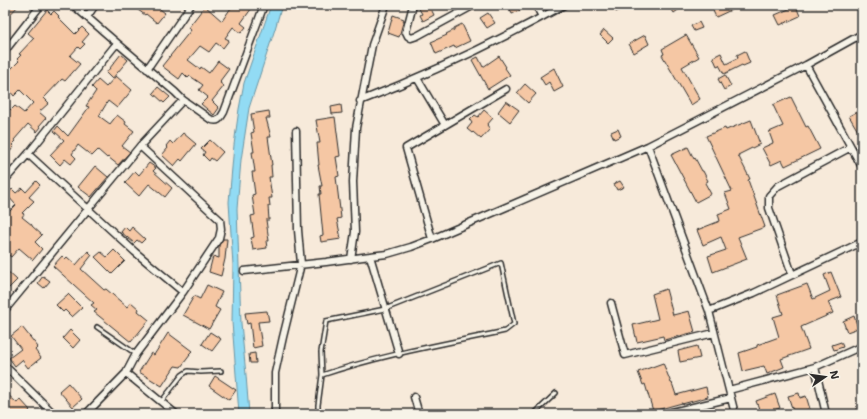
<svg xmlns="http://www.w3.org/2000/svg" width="867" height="419" font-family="'Shantell Sans',sans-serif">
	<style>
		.water { fill: #92dbf4; stroke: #6995a4 }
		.building { fill: #f5c7a4; stroke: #2b2b2b }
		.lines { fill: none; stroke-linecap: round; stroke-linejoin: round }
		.service-casing { stroke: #2b2b2b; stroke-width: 6 }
		.minor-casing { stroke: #2b2b2b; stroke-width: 9 }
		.service { stroke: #f7f3e8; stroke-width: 3 }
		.minor { stroke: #f7f3e8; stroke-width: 6 }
	</style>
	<rect width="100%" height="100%" fill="#f7eada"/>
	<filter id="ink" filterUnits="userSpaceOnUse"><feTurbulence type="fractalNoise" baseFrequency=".025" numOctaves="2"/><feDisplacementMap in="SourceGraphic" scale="8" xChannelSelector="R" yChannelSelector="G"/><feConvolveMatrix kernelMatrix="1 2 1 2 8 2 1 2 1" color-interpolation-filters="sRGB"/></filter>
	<g filter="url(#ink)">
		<path class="water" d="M271 5H282L275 29 249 108 241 160 237 209 241 323 246 375 249 414H239L232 322 233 265 229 202 234 145 239 109 244 83Z"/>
		<path class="building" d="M5 5H19L5 20Z
			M131 5H155L165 13 157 23 146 14 145 15Z
			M233 5H254L241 23 246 27 241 33 233 27 225 38 229 40 223 48 216 43 209 52 200 46 188 60 200 69 201 67 209 73 218 61 229 69 220 81 221 82 220 83 224 86 212 101 219 108 214 115 201 104 208 97 199 90 203 85 190 76 188 78 183 73 179 79 162 66 191 30 188 28 205 6 222 21Z
			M417 5H429L434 15 423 21 420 15 422 14Z
			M508 5H518L521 10 512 14Z
			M612 5H629L616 12Z
			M669 5H685L674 13Z
			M725 5H728L731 10 716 17 713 11Z
			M796 6 800 16 780 25 775 15Z
			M47 10 51 14 54 11 59 16 58 17 75 34 82 27 89 34 82 42 85 44 80 49 78 47 70 56 80 64 65 81 62 79 44 98 49 103 39 112 46 118 39 126 41 127 37 132 28 124 14 140 16 141 12 145 14 147 5 157V104L11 110 15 106 24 113 33 103 20 90 14 96 9 90 5 94V69L8 72 19 61 17 59 21 55 19 54 34 38 28 33Z
			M488 13 495 23 487 28 480 18Z
			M393 15 404 19 399 37 388 33Z
			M699 22 702 28 694 31 691 26Z
			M462 24 470 41 455 48 454 46 436 54 431 42 447 35 446 34 454 30V28Z
			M604 30 613 38 608 43 600 35Z
			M645 35 649 44 634 53 629 44Z
			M686 35 699 57 682 67 700 99 691 105 662 55 664 54 662 49Z
			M745 51 750 63 743 66 742 65 724 74 719 65 717 66 713 57 721 53 726 64 738 58 737 55Z
			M121 54 128 60 112 79 106 73Z
			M499 56 506 67 505 68 510 75 488 89 472 60 478 57 483 67Z
			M554 68 563 87 554 92 549 82 545 85 540 77Z
			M725 75 731 86 724 90 718 79Z
			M116 76 132 90 117 108 108 101 99 116 110 124 117 115 126 122 125 124 134 131 122 146 130 152 118 165 108 157 107 158 98 150 92 156 78 145 72 154 76 158 71 164 65 159 60 165 50 155 64 140 54 131 58 126 68 136 89 107 86 106 96 91 92 87 98 80 106 87Z
			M525 84 536 94 528 103 517 93Z
			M158 87 170 97 164 103 153 93Z
			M791 97 806 127 808 126 820 149 785 166 782 160 771 165 762 148 773 143 769 132 783 126 773 105Z
			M506 101 519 110 510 122 498 112Z
			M341 105 342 113 332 114 331 107Z
			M862 109V138L849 116Z
			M484 110 493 118 487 125 490 129 481 139 473 132 472 133 467 129 472 123 470 120 475 115 478 117Z
			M269 111 270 118H266L271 137H268L272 165H271L272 177H269L272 198H269L270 206H268L269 220H266L269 241H266L267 248 253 250 251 238 254 237 251 216 255 215 252 195 255 194 252 172H255L252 152H254L251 133 254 132 251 114Z
			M335 117 340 156 336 157 339 176 336 177 341 218 337 219 341 239 321 242 320 236 323 235 319 194H321L320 186H322L318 165H319L317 143H320L316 120Z
			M751 120 760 144 738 155 750 179 748 180 765 227 738 237 747 259 713 272 708 256 726 250 721 237 703 245 697 230 720 221 718 214 731 209 725 193 732 191 706 136 725 128 726 130Z
			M618 129 621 136 614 139 611 132Z
			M183 133 196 144 182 161 180 159 174 166 162 155 168 148 166 146 170 141 173 144Z
			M210 140 223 152 215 161 211 158 209 161 203 155 205 152 201 149Z
			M688 147 694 159 695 158 702 171H703L708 181 705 183 711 194 696 202 671 155Z
			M149 163 156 168 153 171 172 188 165 197 149 184 139 196 125 183 135 171 139 175Z
			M95 166 108 177 91 197 78 187Z
			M36 181 40 185 29 197 34 201 22 213 24 214 22 217 32 225V226L42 235 35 242 42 249 33 260 19 248 11 257 5 252V245L8 241 5 239V216L16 205 7 195 12 189 16 193 22 188 26 192Z
			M620 181 624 187 617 190 614 184Z
			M125 227 129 231 132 227 145 239 141 243 137 240 134 243 121 232Z
			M223 239H227L225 259 221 276 209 272 213 256 219 258V245Z
			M114 250 125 261 112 274 95 257 101 252 107 257Z
			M88 251 92 255 81 269 104 290 106 289 127 307 131 302 139 309 138 311 149 320 131 342 94 312 97 310 91 305 94 303 53 266 62 256 65 259 67 257 76 265Z
			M5 269 17 280 5 292Z
			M831 272 841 297 828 302 833 313 801 327 809 349 781 359 784 367 767 374 764 366 743 371 739 353 757 347V345L779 337 773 317 783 314 777 295 807 284 813 299 830 291 824 275Z
			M43 276 50 281 44 288 38 283Z
			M207 285 222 292 215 307 220 310 209 329 183 315 194 296 200 299Z
			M666 289 673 315 689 311 695 332 664 340 663 336 637 342 633 325 658 319 652 294Z
			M68 294 82 308 72 317 65 310 63 312 56 305Z
			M267 311 269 321 258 322 262 346 253 348 250 323 247 324 245 313Z
			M854 316 858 328 847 332 843 321Z
			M22 327 38 347 35 350 41 358 28 368 22 360 15 366 9 358 21 349 11 336Z
			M70 330 80 340 73 348 63 338Z
			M210 332 221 339 212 351 202 344Z
			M168 333 192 351 189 354 190 355 181 367 175 366 162 386 139 372 151 353 154 355Z
			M841 342 843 347 834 350 832 345Z
			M697 346 700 358 680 362 678 351Z
			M255 353 256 363H250L249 354Z
			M663 363 671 383H672L676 395 706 387 708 397 682 404V403L653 411 645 384 643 385 638 372Z
			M215 376 236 390 229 400 209 386Z
			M68 383 82 399 73 407 59 391Z
			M5 392 17 403 20 399 30 410 26 414H5Z
			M799 393 800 398 806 396 810 409 794 414 788 396Z
			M775 394 780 408 761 414 756 401Z"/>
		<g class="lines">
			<g class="service-casing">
				<path id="service" d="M97 327 136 354
					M161 402 182 375 188 371 201 372 221 371
					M318 414V405L322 375 321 352 326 321 385 309 501 263 514 324 505 331C444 344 381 355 322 375
					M534 414 556 393"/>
			</g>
			<g class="minor-casing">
				<path id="minor" d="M73 5 117 43 175 92 183 100 210 119C218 123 220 119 224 112L264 5
					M413 5 406 32 408 36 411 38 417 36 474 5
					M536 5 542 17
					M87 17 95 5
					M5 51 41 5
					M806 65 862 167
					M147 69 191 5
					M417 78 445 125
					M360 101C430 74 499 41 564 5
					M648 146 709 311 735 414
					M28 154 135 252 183 292
					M5 180 28 154 117 43
					M432 239 406 148 506 89
					M370 256 399 354
					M351 259 355 232 353 182 356 128 372 45 386 5
					M244 271 326 262 370 256 387 254 411 247 432 239 648 146 806 65 862 34
					M792 274 769 208V196L778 186 851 147
					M611 303 625 355 714 333
					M5 310 140 146 183 100
					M709 311 754 293 862 242
					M5 366 54 414
					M815 367 826 414
					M126 373 176 414
					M729 390 815 367 862 346
					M414 397 419 414
					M86 414 126 373 136 354 183 292 219 238 221 229 220 220 140 146
					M275 414V373L283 337 301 264 298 230 296 131
					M664 414 731 398"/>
			</g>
			<use href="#service" class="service"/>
			<use href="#minor" class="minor"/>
		</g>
	</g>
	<rect width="867" height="419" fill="none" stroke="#f7f3e8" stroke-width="20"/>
	<rect x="10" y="10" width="847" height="399" fill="none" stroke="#2b2b2b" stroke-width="1.5" filter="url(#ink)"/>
	<g transform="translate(825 377) rotate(77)" stroke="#f7f3e8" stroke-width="3" paint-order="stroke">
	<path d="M0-3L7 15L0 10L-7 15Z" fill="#2b2b2b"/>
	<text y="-6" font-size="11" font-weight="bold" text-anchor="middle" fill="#2b2b2b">N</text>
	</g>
</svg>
